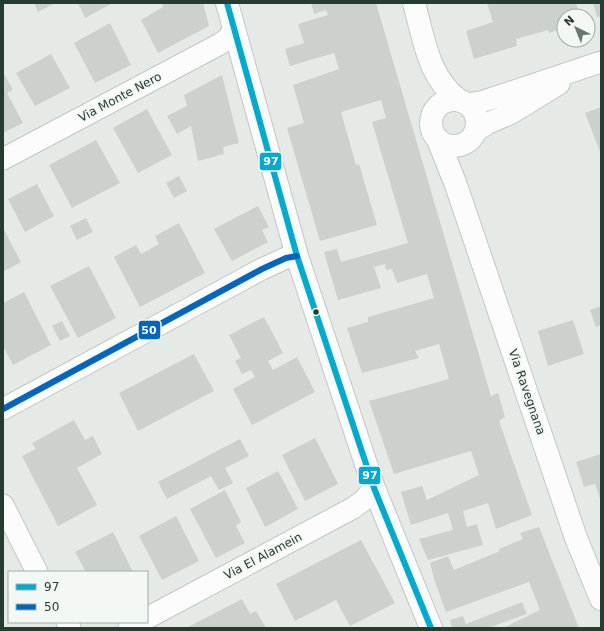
<svg xmlns="http://www.w3.org/2000/svg" width="604" height="631" font-family="'DejaVu Sans',sans-serif">
	<style>
		.building { fill: #ccd1ce }
		.lines { fill: none; stroke-linecap: round; stroke-linejoin: round }
		.minor-casing { stroke: #c2c7c4; stroke-width: 23 }
		.tertiary-casing { stroke: #c2c7c4; stroke-width: 24 }
		.minor { stroke: #fbfcfb; stroke-width: 21 }
		.tertiary { stroke: #fbfcfb; stroke-width: 22 }
		.bus-1-casing { stroke: #f4f8f5; stroke-width: 9 }
		.bus-2-casing { stroke: #f4f8f5; stroke-width: 9 }
		.bus-1 { stroke: #00a9ce; stroke-width: 6 }
		.bus-2 { stroke: #0065bd; stroke-width: 6 }
		.bus-dot { fill: #253c31; stroke: #f4f8f5; stroke-width: 1.5 }
		.labels { text-anchor: middle; dominant-baseline: central; stroke-width: 4; stroke-linejoin: round; paint-order: stroke }
		.street-label { font-size: 12px; fill: #253c31; stroke: #f4f8f5 }
		.line-badge { stroke: #f4f8f5; stroke-width: 1.5 }
		.badge-label { font-size: 11px; text-anchor: middle; font-weight: bold; fill: #fff }
	</style>
	<rect width="100%" height="100%" fill="#e5eae7"/>
	<path class="building" d="M34 3H55L38 12Z
		M78 3H113L85 18Z
		M162 3H203L209 26 158 53 141 20 163 7Z
		M311 3H376L491 396 498 393 505 417 499 421 532 515 496 529 488 503 463 511 467 527 477 524 483 545 428 560 419 539 453 530 448 513 411 525 401 492 422 486 427 500 479 475 471 451 394 474 369 401 449 379 439 344 415 351 419 358 362 373 347 328 368 322V317L434 298 427 274 397 283 392 269 386 270 385 264 374 267 381 288 338 300 324 252 337 249 341 262 408 243 372 122 386 118 381 100 341 112 356 165 359 164 377 225 320 241 287 128 304 123 293 85 339 69 334 53 290 66 285 49 304 43 298 24 328 15 326 10 314 14Z
		M487 3H576L580 16H564V28L549 33 548 30 516 39 517 46 474 59 466 31 493 22Z
		M593 3H601V16L597 17Z
		M110 23 131 65 95 83 74 43Z
		M51 54 70 88 35 106 16 73Z
		M3 72 13 90 7 93 23 123 3 133Z
		M222 75 239 143 223 147 224 154 198 161 191 126 177 134 167 116 187 106 184 95Z
		M601 107V154L585 113Z
		M147 109 172 155 138 173 113 128Z
		M96 140 120 183 72 208 49 165Z
		M179 176 187 191 174 198 166 183Z
		M37 184 54 216 25 232 8 199Z
		M258 206 269 227 262 230 268 242 232 261 214 229Z
		M86 218 93 232 77 240 70 226Z
		M179 223 205 273 140 307 114 257 136 245 141 254 159 244 155 236Z
		M3 228 21 262 3 272Z
		M89 266 116 318 78 338 50 286Z
		M24 292 51 345 13 365 3 346V303Z
		M601 306V325L596 327 590 310Z
		M264 317 283 353 268 361 273 370 297 357 315 392 252 425 233 389 255 377 251 370 242 374 235 361 241 358 229 335Z
		M573 320 584 354 548 366 538 331Z
		M62 321 70 336 60 341 52 326Z
		M194 354 214 391 138 431 119 393Z
		M74 420 85 440 93 436 102 454 77 468 97 505 58 526 22 456 36 449 32 443Z
		M315 438 338 484 305 501 282 455Z
		M240 439 249 456 225 468 233 483 219 490 211 476 167 499 158 482Z
		M601 454V501L595 484 584 487 576 462Z
		M278 471 298 509 265 527 246 488Z
		M225 490 241 522 236 526 245 543 216 558 190 509Z
		M176 516 199 561 162 580 139 536Z
		M539 527 579 628H503L540 610 529 582 446 612 435 582 430 563 448 556 454 570 500 551 499 549 523 539 520 533Z
		M113 532 133 572H86L75 552Z
		M361 540 395 603 350 626 336 600 295 621 276 584Z
		M242 599 250 614 256 611 266 628H186Z
		M522 602 527 614 488 628H452L450 620 463 616 466 624Z"/>
	<g class="lines">
		<g class="minor-casing">
			<path id="minor" d="M467 104 481 102 601 62
				M475 132 488 123 510 114 559 84
				M3 159 220 44 227 39 233 31
				M3 409 262 269 286 258 297 256
				M3 505 37 572
				M147 618 353 508 364 500 374 488
				M67 622 70 628
				M129 628 140 622"/>
		</g>
		<g class="tertiary-casing">
			<path id="tertiary" d="M227 3 297 256 374 488 431 628
				M414 3C424 39 428 78 460 101
				M431 123a23 23 0 1 1 46 0a23 23 0 1 1-46 0Z
				M438 140 456 185 576 538 601 599"/>
		</g>
		<use href="#minor" class="minor"/>
		<use href="#tertiary" class="tertiary"/>
		<g class="bus-1-casing">
			<path id="bus-1" d="M227 3 297 256 374 488 431 628"/>
		</g>
		<g class="bus-2-casing">
			<path id="bus-2" d="M3 409 262 269 286 258 297 256"/>
		</g>
		<use href="#bus-1" class="bus-1"/>
		<use href="#bus-2" class="bus-2"/>
	</g>
	<circle class="bus-dot" cx="316" cy="312" r="3.5"/>
	<g class="labels">
		<g class="street-label">
			<text transform="translate(120 97) rotate(-28)">Via Monte Nero</text>
			<text transform="translate(527 392) rotate(71)">Via Ravegnana</text>
			<text transform="translate(263 556) rotate(-28)">Via El Alamein</text>
		</g>
	</g>
	<g class="line-badge">
		<rect x="259" y="152" width="23" height="19" rx="4" fill="#00a9ce"/>
		<rect x="138" y="320" width="23" height="20" rx="4" fill="#0065bd"/>
		<rect x="358" y="466" width="23" height="19" rx="4" fill="#00a9ce"/>
	</g>
	<g class="badge-label">
		<text x="271" y="165">97</text>
		<text x="149" y="334">50</text>
		<text x="370" y="479">97</text>
	</g>
	<rect width="604" height="631" fill="none" stroke="#253c31" stroke-width="8"/>
	<rect x="8" y="571" width="140" height="52" fill="#f4f8f5" stroke="#a1ada7"/>
	<rect x="16" y="584" width="20" height="6" fill="#00a9ce" stroke="#a1ada7"/>
	<text x="44" y="591" font-size="12" fill="#253c31">97</text>
	<rect x="16" y="604" width="20" height="6" fill="#0065bd" stroke="#a1ada7"/>
	<text x="44" y="611" font-size="12" fill="#253c31">50</text>
	<g transform="translate(576 28) rotate(317)"><circle r="19" fill="#f4f8f5" stroke="#a1ada7"/>
	<path d="M0-3L7 15L0 10L-7 15Z" fill="#687971"/>
	<text y="-6" font-size="11" font-weight="bold" text-anchor="middle" fill="#253c31">N</text>
	</g>
</svg>
